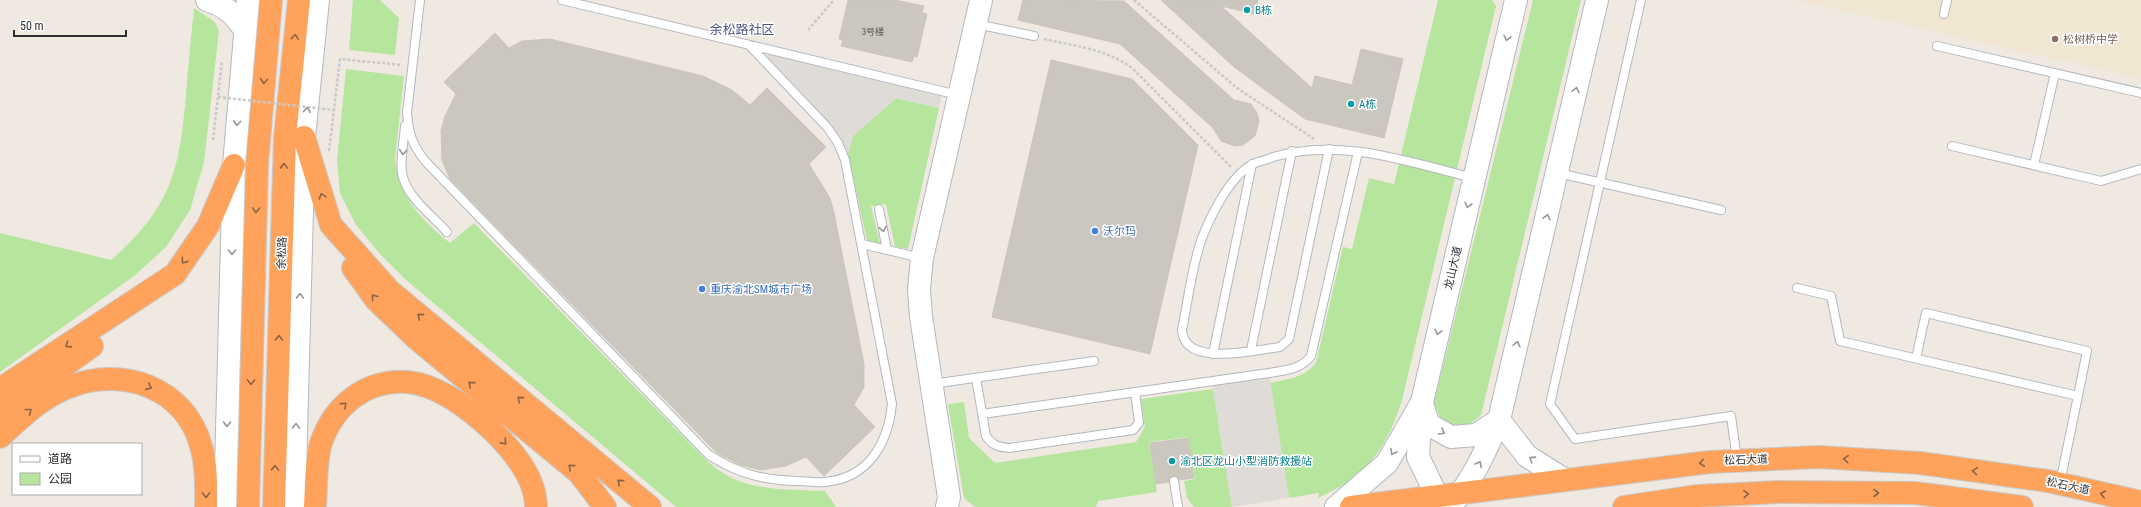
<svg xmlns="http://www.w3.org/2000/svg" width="2141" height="507" font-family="'Roboto Condensed','Noto Sans SC',sans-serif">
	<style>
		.education { fill: #f0e6d1 }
		.green { fill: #b6e59e }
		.plaza { fill: #dfdcd8 }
		.building { fill: #cbc7bf; stroke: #cbc5ba }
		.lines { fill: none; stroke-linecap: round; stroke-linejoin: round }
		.lane-casing { stroke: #b4b7c1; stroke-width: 10 }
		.secondary-casing { stroke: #b4b7c1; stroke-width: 24 }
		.highway-casing { stroke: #c9c9c9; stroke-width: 24 }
		.path { stroke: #c9c9c9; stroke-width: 2.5; stroke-dasharray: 3 2; stroke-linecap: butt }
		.lane { stroke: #fff; stroke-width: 8 }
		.secondary { stroke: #fff; stroke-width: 22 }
		.highway { stroke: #ffa35c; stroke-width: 22 }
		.path-bridge { stroke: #c9c9c9; stroke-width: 2.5; stroke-dasharray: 3 2; stroke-linecap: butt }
		.oneway { stroke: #8c6343 }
		.oneway2 { stroke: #969696 }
		.culture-dot { fill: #0f9aa8; stroke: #fff; stroke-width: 1.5 }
		.education-dot { fill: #8d6e63; stroke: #fff; stroke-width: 1.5 }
		.shop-dot { fill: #3f7fe0; stroke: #fff; stroke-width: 1.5 }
		.labels { text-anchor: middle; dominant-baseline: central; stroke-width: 3; stroke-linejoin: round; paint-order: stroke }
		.number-label { font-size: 9px; fill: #555452 }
		.culture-label { font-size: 11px; fill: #0d838f; stroke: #fff; text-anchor: start }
		.education-label { font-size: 11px; fill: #785e54; stroke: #fff; text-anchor: start }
		.shop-label { font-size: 11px; fill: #366cbe; stroke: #fff; text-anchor: start }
		.street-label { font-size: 11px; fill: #2e2e2e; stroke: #fff }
		.quarter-label { font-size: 13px; fill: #4d5680; stroke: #fff }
	</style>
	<rect width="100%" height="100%" fill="#efe9e1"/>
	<path class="education" d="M1797 0H2141V79Z"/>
	<path class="green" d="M353 0H380L399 18 395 55 349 50Z
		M1438 0H1492L1496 6 1402 400C1386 450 1367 476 1318 498L1319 493 1289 498 1270 383C1288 379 1304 378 1316 363L1343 247 1352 249 1369 178 1394 184Z
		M1533 0H1581L1481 415 1465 428 1442 422 1434 403Z
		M194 8 215 22 219 31 204 162 190 210 166 247 134 276 0 372V233L111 260C137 238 161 210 172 177 181 151 183 124 186 96 188 67 191 37 194 8Z
		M346 69 404 76 395 159C399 196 422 221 450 243L474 223 704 458C710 463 716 469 723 473 753 492 791 489 825 491L836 507H676L405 279 380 254 356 225 340 193 337 161Z
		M896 98 939 108 908 249 895 247 886 204 871 206 880 244 867 241 848 153 853 136Z
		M1213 389 1232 507H1194L1187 498 1184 481 1195 479 1188 437 1149 442 1157 492 1098 501 1096 507H975L964 498 948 404 964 402 969 438 995 463 1136 442 1145 427 1141 399Z"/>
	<path class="plaza" d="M772 50 943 91 939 108 896 98 853 136 845 160 838 143 763 60Z
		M1269 373 1289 498 1232 507 1212 382Z"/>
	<path class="building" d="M848 0H895L924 6 922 13 927 14 917 57 914 56 912 62 841 46 843 40 839 39Z
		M1023 0 1124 1 1234 100 1251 104 1257 113 1259 121 1255 136 1243 145 1235 146 1221 141 1213 128 1120 44 1018 20Z
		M1161 0H1258L1255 14 1221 6 1312 88 1315 76 1352 85 1361 49 1403 59 1384 138 1305 119 1234 67Z
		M495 33 509 48 522 41 550 39 703 76 732 90 750 105 767 88 826 147 809 164 830 198 834 213 864 364V387L854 405 875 427 824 476 806 457 786 466 761 470 741 465 717 453 450 179 442 160 441 131 445 116 456 94 444 82Z
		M1051 60 1132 79 1198 145 1150 354 992 317Z
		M1188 438 1194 478 1179 480 1176 476H1173L1169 482 1156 484 1150 443Z"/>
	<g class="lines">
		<g class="lane-casing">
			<path id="lane" d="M420 0 407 113C409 135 412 144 425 161L709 455C739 474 762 480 798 481 807 481 816 483 825 482 869 478 888 443 892 404L845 160 838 143 827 127 749 45
				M562 0 958 95
				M1641 0 1550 404 1575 439 1731 416 1737 460
				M1944 14 1947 0
				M976 24 1034 36
				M1937 46 2141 93
				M405 126C404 141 400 158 402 173 406 197 432 215 447 232
				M1952 146 2101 181 2141 169
				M1329 149 1289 339 1280 347C1255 350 1184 368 1182 330 1188 301 1192 265 1202 238 1211 215 1230 176 1253 164 1259 161 1267 160 1273 157 1339 137 1409 162 1473 178
				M2034 165 2055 73
				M1558 173 1721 210
				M879 209 887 250
				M862 244 921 258
				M1797 288 1831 296 1840 341 2078 396 2060 483
				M1251 350 1292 151
				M1213 354 1252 164
				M1916 358 1926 313 2087 351 2078 396
				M976 378 986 436C992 445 998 447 1009 448L1133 430 1139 423 1135 392
				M932 384 1094 361
				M982 414 1269 373C1285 370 1300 370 1311 356L1358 152
				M1174 481 1178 507"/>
		</g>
		<g class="secondary-casing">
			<path id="secondary" d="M207 0C227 7 233 13 245 30
				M1422 403 1428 424 1451 437 1476 435 1499 420
				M1421 407 1418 457 1437 496 1450 507
				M1565 480 1527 456 1499 420 1597 0
				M1451 505C1473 480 1486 450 1499 420
				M225 507 234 165 248 0
				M294 507 304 137 318 0
				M947 507 949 497 921 317 919 289 922 258 981 0
				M1336 507 1387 463 1422 402 1516 0"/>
		</g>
		<g class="highway-casing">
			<path id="highway" d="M304 137 331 225 390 291 650 507
				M353 268 376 300 418 340 579 473 605 507
				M0 389 175 274 208 226 234 165
				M0 412 92 346
				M0 437C21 418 42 397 69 387 122 366 185 387 201 446 207 466 206 487 206 507
				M248 507 257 164 271 0
				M274 507 285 137 299 0
				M315 507C316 491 316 456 321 443 334 405 366 379 408 382 439 385 472 411 494 432 513 451 536 478 536 507
				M1351 507 1710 462 1819 457 1920 463 2048 481 2141 502
				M1624 507 1697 496 1779 492 1915 493 2022 507"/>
		</g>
		<path class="path" d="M1134 0 1237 88 1314 139
			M808 30 834 0
			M1044 39C1074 46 1108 49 1133 69L1232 168
			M213 140 222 61
			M329 151 340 59 402 65"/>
		<use href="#lane" class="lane"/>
		<use href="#secondary" class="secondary"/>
		<use href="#highway" class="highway"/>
		<path class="path-bridge" d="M218 97 334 110"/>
	</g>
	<defs><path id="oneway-chevron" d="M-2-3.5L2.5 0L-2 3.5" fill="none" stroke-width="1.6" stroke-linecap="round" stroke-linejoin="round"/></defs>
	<g class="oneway">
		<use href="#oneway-chevron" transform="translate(295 37) rotate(-84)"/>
		<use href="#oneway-chevron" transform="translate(264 81) rotate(95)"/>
		<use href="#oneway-chevron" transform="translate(284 166) rotate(-88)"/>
		<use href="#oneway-chevron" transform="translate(322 196) rotate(-107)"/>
		<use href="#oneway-chevron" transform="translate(256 210) rotate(92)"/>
		<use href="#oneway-chevron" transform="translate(184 261) rotate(125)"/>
		<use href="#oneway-chevron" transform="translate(374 297) rotate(-128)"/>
		<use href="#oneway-chevron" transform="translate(420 316) rotate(-140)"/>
		<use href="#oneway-chevron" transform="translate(279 338) rotate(-88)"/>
		<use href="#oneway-chevron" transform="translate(68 345) rotate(147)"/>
		<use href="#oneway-chevron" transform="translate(251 382) rotate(92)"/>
		<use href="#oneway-chevron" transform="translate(471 384) rotate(-140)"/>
		<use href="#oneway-chevron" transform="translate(149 387) rotate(24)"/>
		<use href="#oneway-chevron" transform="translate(520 399) rotate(-140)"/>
		<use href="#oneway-chevron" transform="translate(344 405) rotate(-43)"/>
		<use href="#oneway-chevron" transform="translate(29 411) rotate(-38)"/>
		<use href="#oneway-chevron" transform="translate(504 442) rotate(48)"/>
		<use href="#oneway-chevron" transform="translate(1846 459) rotate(-177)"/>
		<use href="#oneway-chevron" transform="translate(1702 463) rotate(173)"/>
		<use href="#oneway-chevron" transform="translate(571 467) rotate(-140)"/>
		<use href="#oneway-chevron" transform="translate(275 468) rotate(-88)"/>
		<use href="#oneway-chevron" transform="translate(1975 471) rotate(-172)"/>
		<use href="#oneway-chevron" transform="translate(620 482) rotate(-140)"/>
		<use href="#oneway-chevron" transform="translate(1876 493)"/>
		<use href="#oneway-chevron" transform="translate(1746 494) rotate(-2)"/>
		<use href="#oneway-chevron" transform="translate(2103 494) rotate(-167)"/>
		<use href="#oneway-chevron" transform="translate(206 495) rotate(89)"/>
	</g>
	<g class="oneway2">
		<use href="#oneway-chevron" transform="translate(1507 38) rotate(103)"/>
		<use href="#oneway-chevron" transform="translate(1576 90) rotate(-77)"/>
		<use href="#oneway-chevron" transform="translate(307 110) rotate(-84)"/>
		<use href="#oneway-chevron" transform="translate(237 123) rotate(94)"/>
		<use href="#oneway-chevron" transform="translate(403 152) rotate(96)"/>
		<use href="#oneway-chevron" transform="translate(1468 205) rotate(103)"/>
		<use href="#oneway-chevron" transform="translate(1547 217) rotate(-77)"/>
		<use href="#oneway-chevron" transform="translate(883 229) rotate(79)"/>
		<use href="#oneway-chevron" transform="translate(232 252) rotate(91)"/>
		<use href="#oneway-chevron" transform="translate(300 296) rotate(-88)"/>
		<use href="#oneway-chevron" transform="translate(1438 332) rotate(103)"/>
		<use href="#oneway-chevron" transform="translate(1517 344) rotate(-77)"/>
		<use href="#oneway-chevron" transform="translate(227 424) rotate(91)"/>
		<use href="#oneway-chevron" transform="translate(296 426) rotate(-88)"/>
		<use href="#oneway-chevron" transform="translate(1442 432) rotate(31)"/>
		<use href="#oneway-chevron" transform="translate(1393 452) rotate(119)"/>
		<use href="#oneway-chevron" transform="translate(1532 459) rotate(-147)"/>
		<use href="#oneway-chevron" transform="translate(1479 464) rotate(-61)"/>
	</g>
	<g class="culture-dot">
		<circle cx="1247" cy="10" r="4"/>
		<circle cx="1351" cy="104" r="4"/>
		<circle cx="1172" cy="461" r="4"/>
	</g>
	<circle class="education-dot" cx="2055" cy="39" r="4"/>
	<g class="shop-dot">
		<circle cx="1095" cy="231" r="4"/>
		<circle cx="702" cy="289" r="4"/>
	</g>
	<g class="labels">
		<g class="number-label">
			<text x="873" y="32">3号楼</text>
		</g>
		<g class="culture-label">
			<text x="1255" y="10">B栋</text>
			<text x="1359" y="104">A栋</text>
			<text x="1180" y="461">渝北区龙山小型消防救援站</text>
		</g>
		<g class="education-label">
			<text x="2063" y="39">松树桥中学</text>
		</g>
		<g class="shop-label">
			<text x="1103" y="231">沃尔玛</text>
			<text x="710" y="289">重庆渝北SM城市广场</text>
		</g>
		<g class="street-label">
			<text transform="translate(282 253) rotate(-88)">余松路</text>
			<text transform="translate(1453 268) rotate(-77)">龙山大道</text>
			<text transform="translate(1746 460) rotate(-2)">松石大道</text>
			<text transform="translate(2068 486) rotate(12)">松石大道</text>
		</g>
		<g class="quarter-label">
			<text x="742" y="29">余松路社区</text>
		</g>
	</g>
	<rect x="12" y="443" width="130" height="52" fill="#ffffff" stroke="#ababab"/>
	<rect x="20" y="456" width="20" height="6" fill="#ffffff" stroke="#ababab"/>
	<text x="48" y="463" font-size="12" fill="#2e2e2e">道路</text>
	<rect x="20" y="473" width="20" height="12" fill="#b6e59e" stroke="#ababab"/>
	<text x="48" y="483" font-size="12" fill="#2e2e2e">公园</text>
	<path d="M14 30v6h112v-6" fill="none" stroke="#2e2e2e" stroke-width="2"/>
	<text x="20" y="30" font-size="12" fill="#2e2e2e" stroke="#ffffff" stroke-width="3" paint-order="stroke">50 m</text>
</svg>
